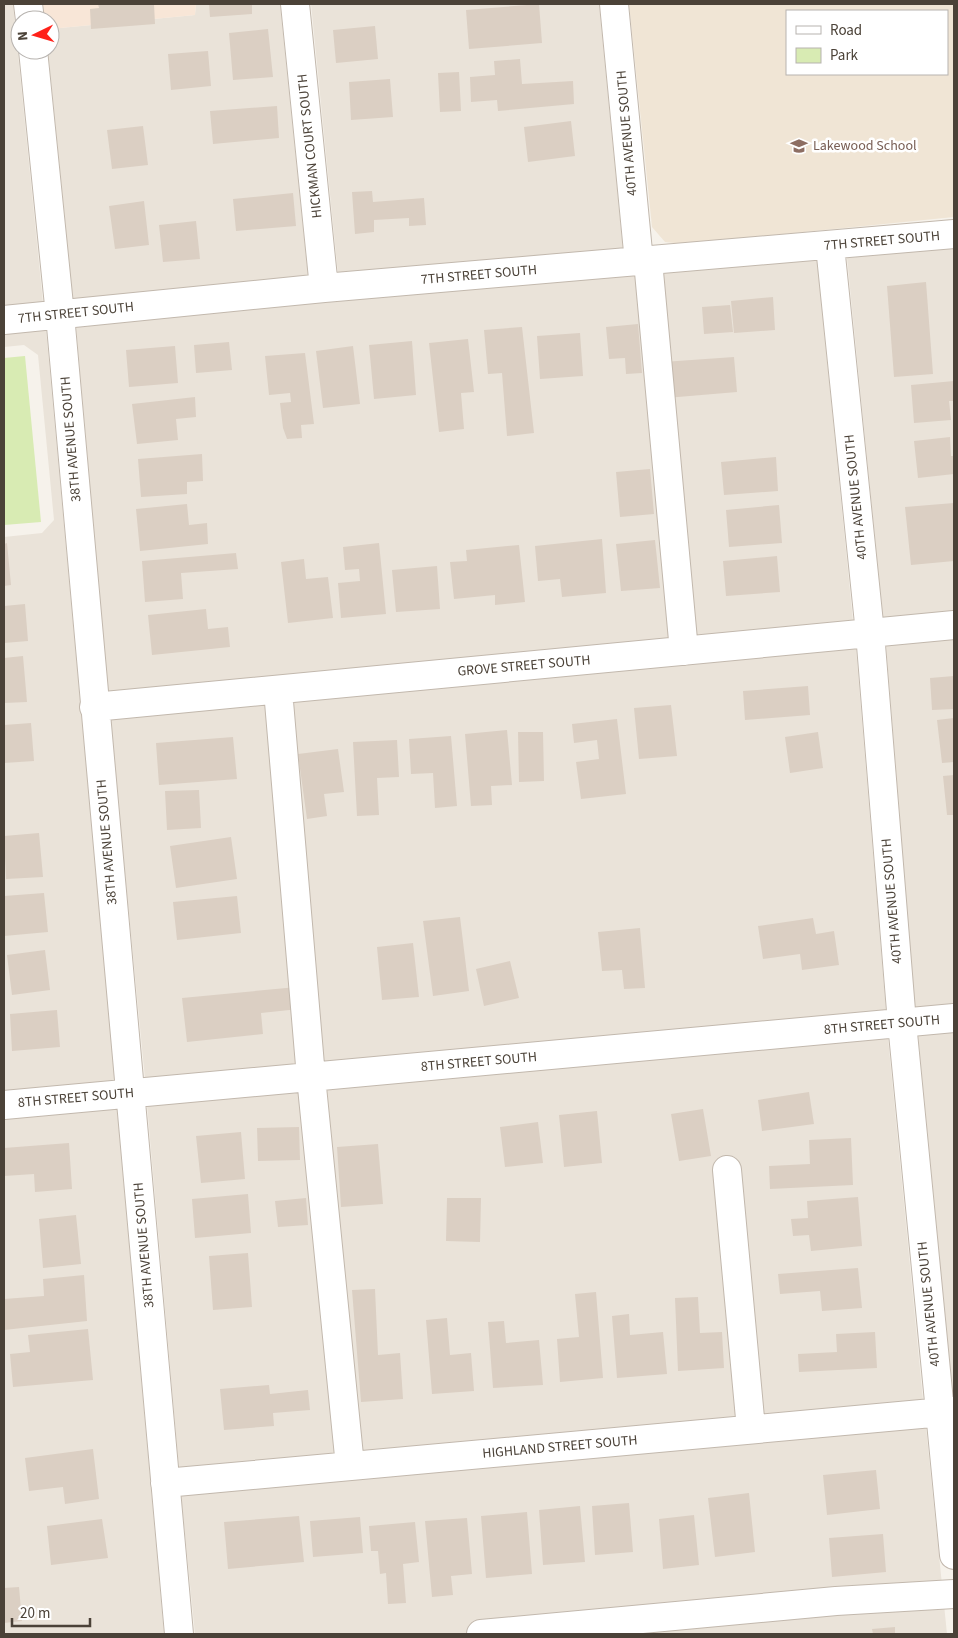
<svg xmlns="http://www.w3.org/2000/svg" width="958" height="1638" font-family="'Source Sans 3',sans-serif">
	<style>
		.residential { fill: #eae3d9 }
		.commercial { fill: #f8e6d7 }
		.education { fill: #f0e5d5; fill-rule: evenodd }
		.green { fill: #d8ebb3 }
		.building { fill: #dbcfc3 }
		.lines { fill: none; stroke-linecap: round; stroke-linejoin: round }
		.minor-casing { stroke: #c2b8ad; stroke-width: 30 }
		.minor { stroke: #fff; stroke-width: 28 }
		.labels { text-anchor: middle; dominant-baseline: central; stroke-width: 5; stroke-linejoin: round; paint-order: stroke }
		.street-label { font-size: 14px; fill: #4b4238; stroke: #fff }
		.education-label { font-size: 14px; fill: #785e54; stroke: #fff; text-anchor: start }
	</style>
	<rect width="100%" height="100%" fill="#f6f2eb"/>
	<path class="residential" d="M4 4H13L43 303 4 306Z
		M196 4H280L308 276 73 300 48 50H50V29L195 15Z
		M311 4H599L623 250 338 274Z
		M954 247V612L883 619 847 258Z
		M817 260 853 621 108 693 76 326 325 302Z
		M46 329 115 1081 4 1091V537L42 533 54 520 38 355 24 345 4 347V333Z
		M954 639V1005L915 1008 886 645Z
		M856 648 886 1011 145 1079 110 719Z
		M954 1032V1397H953L918 1035Z
		M888 1038 923 1400 179 1469 147 1105Z
		M117 1108 164 1634H4V1118Z
		M926 1427 947 1634H195L181 1495Z"/>
	<path class="commercial" d="M43 4H196L195 15 50 29V20H45Z"/>
	<path class="education" d="M629 4H954V217L683 244 665 242 652 227ZM787 11H947V74H787Z"/>
	<path class="green" d="M25 356 41 522 4 525V358Z"/>
	<path class="building" d="M98 4H154L155 24 91 29 90 9 99 8Z
		M209 4H252V14L210 17Z
		M539 4 542 43 469 49 466 10Z
		M375 26 378 59 336 63 333 30Z
		M268 29 273 77 233 80 229 33Z
		M208 51 211 86 171 90 168 54Z
		M520 59 522 84 573 81 574 104 498 111 497 100 471 102 470 77 495 75 494 61Z
		M459 72 461 111 440 112 438 73Z
		M390 79 393 117 351 120 349 82Z
		M277 106 279 138 213 144 210 111Z
		M571 121 575 156 528 162 524 127Z
		M143 126 148 165 112 169 107 130Z
		M372 191 373 202 424 198 426 225 409 226V218L374 220V232L355 234 352 192Z
		M293 193 296 226 236 231 233 199Z
		M144 201 149 245 115 249 109 206Z
		M196 221 200 259 163 262 159 225Z
		M926 282 933 374 894 377 887 286Z
		M773 297 775 330 734 333 731 301Z
		M730 305 733 332 704 334 702 307Z
		M638 324 642 373 626 374 625 358 609 359 606 327Z
		M522 327 534 433 507 436 502 373 488 374 484 330Z
		M580 333 583 376 540 379 537 336Z
		M468 339 474 392 461 393 464 429 439 432 429 343Z
		M412 341 416 395 374 399 369 345Z
		M229 342 232 370 196 373 194 345Z
		M175 346 178 383 129 387 126 350Z
		M353 346 360 404 323 408 316 351Z
		M305 353 314 424 301 425 302 438 287 439 283 428 280 403 291 402 290 393 269 395 265 356Z
		M734 357 737 392 666 398 663 362Z
		M954 381V401H949L951 420 914 423 911 385Z
		M195 397 196 417 176 419 178 440 137 444 132 404Z
		M950 437 951 456H954V474L918 478 914 441Z
		M202 454 203 481 187 482V494L141 497 138 459Z
		M776 457 778 491 724 495 721 462Z
		M650 469 654 514 620 517 616 472Z
		M954 503V561L911 565 905 507Z
		M187 504 189 525 207 523 208 544 140 551 136 509Z
		M779 505 782 543 729 547 726 510Z
		M602 539 606 593 562 597 560 579 538 581 535 546Z
		M655 540 660 588 621 591 616 544Z
		M7 543 11 585 4 586V544Z
		M379 543 386 614 341 618 338 583 360 581 359 569 345 570 343 547Z
		M519 545 525 602 495 605V595L454 599 450 562 467 561 466 550Z
		M236 553 238 569 181 573 183 599 145 602 142 561Z
		M777 556 780 592 726 596 723 561Z
		M304 559 306 579 328 577 333 618 288 623 281 562Z
		M437 566 440 609 396 612 392 570Z
		M25 604 28 641 4 643V606Z
		M206 609 208 629 228 627 230 647 152 655 148 615Z
		M23 656 27 702 4 703V658Z
		M954 676V709L932 710 930 678Z
		M808 686 810 715 745 720 743 691Z
		M671 705 677 756 639 759 634 708Z
		M954 718V762L942 763 937 720Z
		M617 719 626 794 581 799 576 762 599 759 597 740 574 743 572 724Z
		M31 723 34 761 4 763V725Z
		M507 730 512 785 491 786 492 805 471 806 465 734Z
		M518 732H543L544 781 519 782Z
		M818 732 823 768 790 773 785 737Z
		M451 736 457 806 435 808 433 773 411 774 409 739Z
		M233 737 237 779 159 785 156 743Z
		M397 740 399 777 377 778 379 815 357 816 353 742Z
		M338 749 344 792 324 794 327 816 307 819 298 754Z
		M954 775V815H947L943 776Z
		M199 790 201 828 167 830 165 791Z
		M39 833 43 877 6 879 4 836Z
		M231 837 237 879 176 888 170 846Z
		M44 893 48 932 4 936V896Z
		M237 896 241 933 177 940 173 902Z
		M460 917 469 991 433 996 423 921Z
		M813 918 816 934 834 931 839 965 802 970 800 954 763 959 758 926Z
		M640 928 645 988 624 989 622 970 602 971 598 932Z
		M413 943 419 997 382 1000 377 947Z
		M45 950 50 990 12 995 7 955Z
		M510 961 519 998 484 1006 476 969Z
		M297 987 299 1009 261 1013 263 1034 187 1042 182 998Z
		M57 1010 60 1047 12 1051 10 1014Z
		M809 1092 814 1124 762 1131 758 1100Z
		M703 1109 711 1156 679 1161 671 1114Z
		M597 1111 602 1163 564 1167 559 1115Z
		M538 1122 543 1163 505 1167 500 1127Z
		M299 1127 300 1160 258 1161 257 1128Z
		M241 1132 245 1179 201 1183 196 1136Z
		M851 1138 853 1185 770 1189 769 1166 810 1164 809 1140Z
		M69 1143 72 1189 35 1192 34 1174 4 1176V1148Z
		M378 1144 383 1204 341 1207 337 1147Z
		M248 1194 251 1233 195 1238 192 1199Z
		M858 1197 862 1246 811 1251 809 1235 793 1236 791 1219 808 1218 807 1201Z
		M306 1198 308 1225 278 1227 275 1201Z
		M447 1198H481L480 1242 446 1241Z
		M76 1215 81 1264 43 1268 39 1219Z
		M248 1253 252 1307 213 1310 209 1256Z
		M858 1268 862 1308 822 1311 820 1291 780 1294 778 1274Z
		M84 1275 87 1321 4 1330V1299L44 1296 43 1279Z
		M375 1289 378 1355 400 1353 403 1399 361 1402 352 1290Z
		M596 1292 603 1378 560 1382 557 1339 579 1337 575 1294Z
		M698 1297 700 1333 722 1332 724 1368 678 1371 675 1298Z
		M629 1314 630 1335 663 1332 667 1374 617 1378 612 1316Z
		M447 1318 450 1355 471 1353 474 1391 432 1394 426 1320Z
		M504 1321 506 1343 539 1340 543 1385 493 1388 488 1322Z
		M88 1329 93 1380 13 1387 10 1354 30 1352 28 1335Z
		M875 1332 877 1368 799 1372 798 1354 837 1352 836 1334Z
		M269 1385 270 1394 308 1390 310 1410 273 1413 274 1426 224 1430 220 1389Z
		M93 1449 99 1499 65 1504 63 1487 29 1491 25 1458Z
		M876 1470 880 1509 827 1515 823 1475Z
		M749 1493 755 1552 715 1557 708 1498Z
		M629 1503 633 1552 595 1555 592 1506Z
		M580 1506 585 1562 543 1565 539 1510Z
		M527 1512 532 1574 486 1578 481 1516Z
		M694 1515 699 1565 663 1569 659 1519Z
		M299 1516 304 1562 228 1569 224 1522Z
		M360 1517 363 1553 313 1557 310 1521Z
		M467 1518 472 1574 451 1576 453 1595 432 1597 425 1521Z
		M102 1519 108 1558 51 1565 47 1526Z
		M415 1522 419 1562 403 1564 406 1603 388 1604 386 1573 380 1574 378 1551H371L369 1526Z
		M883 1534 886 1572 832 1577 829 1538Z
		M19 1587 22 1621 4 1623V1588Z
		M895 1627V1634H873L872 1629Z"/>
	<g class="lines">
		<g class="minor-casing">
			<path id="minor" d="M28 4 30 20
				M295 4 324 288
				M614 4 639 262
				M33 50 60 315 179 1634
				M830 246 870 633 902 1023 954 1555
				M648 261 684 651
				M4 320 324 288 954 234
				M278 690 311 1077 350 1466
				M94 707 954 625
				M4 1105 954 1018
				M727 1170 751 1429
				M165 1483 954 1411
				M481 1634 836 1601 954 1594"/>
		</g>
		<use href="#minor" class="minor"/>
	</g>
	<defs>
		<g id="school-bare" transform="scale(1.35)"><path d="M0-5L7-2L0 1L-7-2ZM-4 1L0 2.5L4 1V4Q0 6-4 4Z" fill="#8d6e63" stroke="#fff" stroke-width="2.5" paint-order="stroke"/></g>
	</defs>
	<g fill-rule="evenodd">
		<use href="#school-bare" x="799" y="146"/>
	</g>
	<g class="labels">
		<g class="street-label">
			<text transform="translate(627 133) rotate(-95)">40TH AVENUE SOUTH</text>
			<text transform="translate(310 146) rotate(-96)">HICKMAN COURT SOUTH</text>
			<text transform="translate(882 241) rotate(-5)">7TH STREET SOUTH</text>
			<text transform="translate(479 275) rotate(-5)">7TH STREET SOUTH</text>
			<text transform="translate(76 313) rotate(-6)">7TH STREET SOUTH</text>
			<text transform="translate(71 439) rotate(-95)">38TH AVENUE SOUTH</text>
			<text transform="translate(856 497) rotate(-96)">40TH AVENUE SOUTH</text>
			<text transform="translate(524 666) rotate(-5)">GROVE STREET SOUTH</text>
			<text transform="translate(107 842) rotate(-95)">38TH AVENUE SOUTH</text>
			<text transform="translate(892 901) rotate(-95)">40TH AVENUE SOUTH</text>
			<text transform="translate(882 1025) rotate(-5)">8TH STREET SOUTH</text>
			<text transform="translate(479 1062) rotate(-5)">8TH STREET SOUTH</text>
			<text transform="translate(76 1098) rotate(-5)">8TH STREET SOUTH</text>
			<text transform="translate(144 1245) rotate(-95)">38TH AVENUE SOUTH</text>
			<text transform="translate(929 1304) rotate(-96)">40TH AVENUE SOUTH</text>
			<text transform="translate(560 1447) rotate(-5)">HIGHLAND STREET SOUTH</text>
		</g>
		<g class="education-label">
			<text x="813" y="146">Lakewood School</text>
		</g>
	</g>
	<rect width="958" height="1638" fill="none" stroke="#4b4238" stroke-width="10"/>
	<rect x="786" y="10" width="162" height="65" fill="#ffffff" stroke="#b7b3af"/>
	<rect x="796" y="26" width="25" height="8" fill="#ffffff" stroke="#b7b3af"/>
	<text x="830" y="35" font-size="15" fill="#4b4238">Road</text>
	<rect x="796" y="48" width="25" height="15" fill="#d8ebb3" stroke="#b7b3af"/>
	<text x="830" y="60" font-size="15" fill="#4b4238">Park</text>
	<g transform="translate(35 35) rotate(265)"><circle r="24" fill="#ffffff" stroke="#b7b3af"/>
	<path d="M0-4L9 19L0 12L-9 19Z" fill="#ff2119"/>
	<text y="-8" font-size="14" font-weight="bold" text-anchor="middle" fill="#4b4238">N</text>
	</g>
	<path d="M12 1618v8h78v-8" fill="none" stroke="#4b4238" stroke-width="2.5"/>
	<text x="20" y="1618" font-size="15" fill="#4b4238" stroke="#ffffff" stroke-width="4" paint-order="stroke">20 m</text>
</svg>
